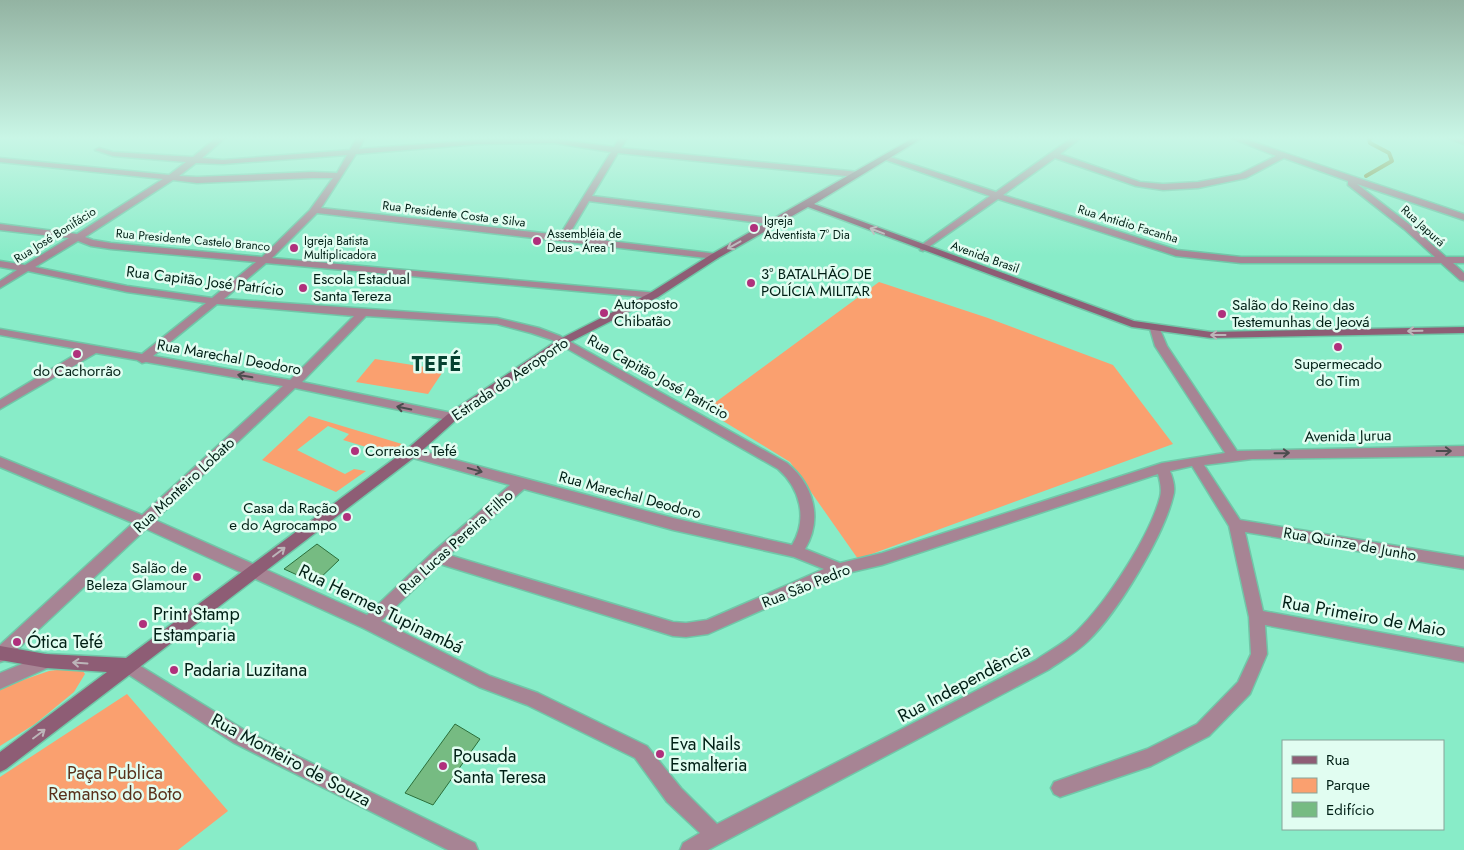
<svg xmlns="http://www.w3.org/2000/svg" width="1464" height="850" font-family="Jost,sans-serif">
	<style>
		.green { fill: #faa06f }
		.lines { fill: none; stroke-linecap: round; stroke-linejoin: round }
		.stream { stroke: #7d852e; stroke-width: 4 }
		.building { fill: #76bb82; stroke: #2b6f3b }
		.street-casing { stroke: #70c7a8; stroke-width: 3 }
		.secondary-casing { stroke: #70c7a8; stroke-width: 3 }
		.street { fill: #a78494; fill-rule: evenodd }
		.secondary { fill: #8e5d75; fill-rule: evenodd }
		.oneway { stroke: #bcb5b9 }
		.oneway2 { stroke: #4b4c4e }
		.poi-dot { fill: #b0307c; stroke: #e1fdf1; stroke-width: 2 }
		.labels { text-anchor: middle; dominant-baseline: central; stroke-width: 5; stroke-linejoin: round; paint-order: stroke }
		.far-street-label { font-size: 12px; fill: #001f15; stroke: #e1fdf1 }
		.far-poi-label { font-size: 12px; fill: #001f15; stroke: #e1fdf1; text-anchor: start }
		.poi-label { font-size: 15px; fill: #001f15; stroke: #e1fdf1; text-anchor: start }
		.street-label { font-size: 15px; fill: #001f15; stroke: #e1fdf1 }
		.near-street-label { font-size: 18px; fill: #001f15; stroke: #e1fdf1 }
		.near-poi-label { font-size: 18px; fill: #001f15; stroke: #e1fdf1; text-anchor: start }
		.near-park-label { font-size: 18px; fill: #59311b; stroke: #e1fdf1 }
		.district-label { font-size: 20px; font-weight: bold; letter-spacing: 1px; fill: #054130; stroke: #e1fdf1 }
	</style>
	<rect width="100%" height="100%" fill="#88ecc8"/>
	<path class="green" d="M879 282 988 318 1113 365 1173 444 858 559 790 462 705 410Z
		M375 359 444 370 428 394 356 382Z
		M309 416 402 444 389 454 343 440 349 434 328 426 297 450 345 474 354 469 366 471 336 492 262 460Z
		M80 667 85 674 74 692 35 724 0 746V688L49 671Z
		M127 694 228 811 178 850H0V777Z"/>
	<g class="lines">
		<path class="stream" d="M1366 176 1392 161 1389 153 1370 143 1369 139 1373 137"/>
	</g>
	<path class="building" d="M317 544 339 560 315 583 284 569Z
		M455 724 480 739 433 805 405 793Z"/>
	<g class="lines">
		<g class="street-casing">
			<path id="street" d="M217 137H226L202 158 223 160 350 150 357 137H365L359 149 478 140 554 139 614 147 620 137H628L621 148 859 172V176L856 177 618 153 592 196 776 219 781 222 776 225 589 201 568 236 718 254V258L715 259 317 213 272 258 658 293 659 295 658 297 654 298 266 263 224 299 497 318 539 328 560 336 787 463C814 485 823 519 805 549L840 563 882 553 1162 463 1225 453 1155 346 1150 329 1155 326 1159 327 1167 346 1237 451 1464 446V456L1252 459 1204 465 1240 520 1464 557V569L1245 532 1263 611 1464 648V662L1265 625 1267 654 1250 694 1209 736 1151 766 1060 797 1054 794 1051 788 1054 782 1147 749 1197 724 1238 682 1251 654 1249 617 1229 526 1192 466 1170 471C1173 479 1176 488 1173 497 1163 537 1118 612 1088 641 1077 652 1061 661 1048 670L708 850H680L683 843 700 833 667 802 635 758 527 705 479 687 363 628 146 529 6 660 0 662V645L133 523 0 467V457L142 515 283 386 146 362 142 363 137 360 96 353 0 409V400L83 350 0 335V329L142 354 206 303 127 292 28 271 0 288V281L17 270 0 267V261L25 265 69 238 0 230V224L77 234 163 179 0 162V158L169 175 186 162 113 156 95 150 99 148 113 152 193 157ZM554 143 611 152 560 235 321 208 356 154 478 144ZM347 155 337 173 312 172 197 177 179 176 196 163 223 164ZM312 178H333L310 210 262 257 111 243 93 240 85 237 173 180 197 183ZM78 241 91 246 111 249 256 262 212 298 127 286 35 267ZM217 304 354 316 290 380 153 356ZM366 316 497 324 531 333 552 340 778 469C800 488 808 519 792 545L673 518 411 448 406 450 405 453 406 456 510 485 432 553 367 615 155 520 295 388 452 421 456 420 458 417 452 413 302 382ZM1158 474C1160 481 1162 490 1160 497 1150 536 1106 603 1077 631 1066 642 1049 651 1036 660L717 824 681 788 647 746 538 693 490 676 381 621 440 564 673 636 686 637 708 634 843 574 882 565ZM524 489 673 530 794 557 824 569 707 620 686 623 673 622 449 555Z
				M1073 137H1082L1060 154 1140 182 1163 184 1198 182 1240 174 1276 156 1229 137H1240C1314 164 1389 188 1464 214V220L1357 184 1410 225 1446 257H1464V263H1453L1464 273V281L1460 280 1441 263H1241L1176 256 998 199 923 251 920 250V246L990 196 880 158 887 156 996 192ZM1055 158 1136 186 1163 190 1198 188 1246 178 1284 158 1348 181V185L1404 229 1435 257H1241L1177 250 1003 195Z
				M1445 137H1456L1464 139V144Z
				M46 654 52 656 54 661 52 666 0 689V673Z
				M129 659 246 731 475 843 478 850H448L234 743 123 671 121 666 123 661Z"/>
		</g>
		<g class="secondary-casing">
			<path id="secondary" d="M915 137H924L814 204 1134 321 1211 332 1464 327V333L1211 338 1132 327 808 207 718 258 658 297 566 344 456 420 416 456 6 769 0 772V752L107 672 46 668 0 660V646L46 654 126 658 406 450 448 414 558 340 650 293 712 254Z"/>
		</g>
		<use href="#street" class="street"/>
		<use href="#secondary" class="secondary"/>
	</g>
	<defs><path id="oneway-shaft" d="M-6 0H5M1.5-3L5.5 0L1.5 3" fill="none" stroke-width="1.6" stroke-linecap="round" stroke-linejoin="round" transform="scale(1.25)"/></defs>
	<g class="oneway">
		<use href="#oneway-shaft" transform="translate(877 231) rotate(-159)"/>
		<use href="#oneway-shaft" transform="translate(734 245) rotate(151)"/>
		<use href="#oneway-shaft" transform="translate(1415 331) rotate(179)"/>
		<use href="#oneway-shaft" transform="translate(1218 335) rotate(180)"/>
		<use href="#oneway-shaft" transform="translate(279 552) rotate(-37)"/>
		<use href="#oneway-shaft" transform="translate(80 663) rotate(-176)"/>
		<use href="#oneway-shaft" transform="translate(39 734) rotate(-37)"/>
	</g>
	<g class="oneway2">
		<use href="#oneway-shaft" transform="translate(245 376) rotate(-170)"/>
		<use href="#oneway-shaft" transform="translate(404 408) rotate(-168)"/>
		<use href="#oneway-shaft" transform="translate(1444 451)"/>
		<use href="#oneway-shaft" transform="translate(1282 453) rotate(-1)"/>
		<use href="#oneway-shaft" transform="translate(475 470) rotate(15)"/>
	</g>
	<linearGradient id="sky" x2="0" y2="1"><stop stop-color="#93b3a2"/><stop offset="0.54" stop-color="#c9f6e6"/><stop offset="1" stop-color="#c9f6e6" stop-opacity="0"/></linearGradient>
	<rect width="1464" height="256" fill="url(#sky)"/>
	<g class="poi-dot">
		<circle cx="754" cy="228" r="5"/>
		<circle cx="537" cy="241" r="5"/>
		<circle cx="294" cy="248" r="5"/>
		<circle cx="751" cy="283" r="5"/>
		<circle cx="303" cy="288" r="5"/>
		<circle cx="604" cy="313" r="5"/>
		<circle cx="1222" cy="314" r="5"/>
		<circle cx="1338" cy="347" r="5"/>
		<circle cx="77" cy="354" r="5"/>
		<circle cx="355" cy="451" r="5"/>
		<circle cx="347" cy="517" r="5"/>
		<circle cx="197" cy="577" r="5"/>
		<circle cx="143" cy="624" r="5"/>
		<circle cx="17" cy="642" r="5"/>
		<circle cx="174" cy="670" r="5"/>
		<circle cx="660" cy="754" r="5"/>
		<circle cx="443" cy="766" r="5"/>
	</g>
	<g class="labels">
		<g class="far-street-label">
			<text transform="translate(454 214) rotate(7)">Rua Presidente Costa e Silva</text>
			<text transform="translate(1128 224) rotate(17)">Rua Antidio Facanha</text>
			<text transform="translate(1423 226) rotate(42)">Rua Japurá</text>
			<text transform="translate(55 235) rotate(-32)">Rua José Bonifácio</text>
			<text transform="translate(193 240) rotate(5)">Rua Presidente Castelo Branco</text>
			<text transform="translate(985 257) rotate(20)">Avenida Brasil</text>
		</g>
		<g class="far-poi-label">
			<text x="764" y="221">Igreja<tspan x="764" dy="14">Adventista 7° Dia</tspan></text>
			<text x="547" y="234">Assembléia de<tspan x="547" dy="14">Deus - Área 1</tspan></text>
			<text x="304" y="241">Igreja Batista<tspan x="304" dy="14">Multiplicadora</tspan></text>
		</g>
		<g class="poi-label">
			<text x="761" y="274">3º BATALHÃO DE<tspan x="761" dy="17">POLÍCIA MILITAR</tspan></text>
			<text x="313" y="279">Escola Estadual<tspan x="313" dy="17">Santa Tereza</tspan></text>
			<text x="614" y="304">Autoposto<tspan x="614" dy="17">Chibatão</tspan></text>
			<text x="1232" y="305">Salão do Reino das<tspan x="1232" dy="17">Testemunhas de Jeová</tspan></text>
			<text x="1338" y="364" text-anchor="middle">Supermecado<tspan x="1338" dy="17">do Tim</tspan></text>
			<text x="77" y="371" text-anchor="middle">do Cachorrão</text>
			<text x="365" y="451">Correios - Tefé</text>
			<text x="337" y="508" text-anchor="end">Casa da Ração<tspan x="337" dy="17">e do Agrocampo</tspan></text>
			<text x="187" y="568" text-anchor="end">Salão de<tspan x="187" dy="17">Beleza Glamour</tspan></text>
		</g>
		<g class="street-label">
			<text transform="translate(205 281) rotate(7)">Rua Capitão José Patrício</text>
			<text transform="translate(229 357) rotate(10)">Rua Marechal Deodoro</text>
			<text transform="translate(658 377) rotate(29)">Rua Capitão José Patrício</text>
			<text transform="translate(510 379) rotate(-34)">Estrada do Aeroporto</text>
			<text transform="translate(1348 436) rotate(-1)">Avenida Jurua</text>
			<text transform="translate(184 485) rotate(-43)">Rua Monteiro Lobato</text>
			<text transform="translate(630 495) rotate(15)">Rua Marechal Deodoro</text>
			<text transform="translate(456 542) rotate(-42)">Rua Lucas Pereira Filho</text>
			<text transform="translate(1350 544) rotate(10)">Rua Quinze de Junho</text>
			<text transform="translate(806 586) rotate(-22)">Rua São Pedro</text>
		</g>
		<g class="near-street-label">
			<text transform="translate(381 609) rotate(26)">Rua Hermes Tupinambá</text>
			<text transform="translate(1364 616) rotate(10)">Rua Primeiro de Maio</text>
			<text transform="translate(964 683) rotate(-28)">Rua Independência</text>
			<text transform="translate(291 760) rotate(28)">Rua Monteiro de Souza</text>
		</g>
		<g class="near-poi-label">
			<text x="153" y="614">Print Stamp<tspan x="153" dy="21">Estamparia</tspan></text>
			<text x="27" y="642">Ótica Tefé</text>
			<text x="184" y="670">Padaria Luzitana</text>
			<text x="670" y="744">Eva Nails<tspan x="670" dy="21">Esmalteria</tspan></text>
			<text x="453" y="756">Pousada<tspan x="453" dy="21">Santa Teresa</tspan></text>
		</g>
		<g class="near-park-label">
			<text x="115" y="773">Paça Publica<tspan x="115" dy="21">Remanso do Boto</tspan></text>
		</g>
		<g class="district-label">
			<text x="437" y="364">TEFÉ</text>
		</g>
	</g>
	<rect x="1282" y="740" width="162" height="90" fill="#e1fdf1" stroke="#87a499"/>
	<rect x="1292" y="756" width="25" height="8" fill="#8e5d75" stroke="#87a499"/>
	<text x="1326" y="765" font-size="15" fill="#001f15">Rua</text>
	<rect x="1292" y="778" width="25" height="15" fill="#faa06f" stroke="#87a499"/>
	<text x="1326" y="790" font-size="15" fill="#001f15">Parque</text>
	<rect x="1292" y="802" width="25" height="15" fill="#76bb82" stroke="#87a499"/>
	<text x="1326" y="815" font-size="15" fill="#001f15">Edifício</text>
</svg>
